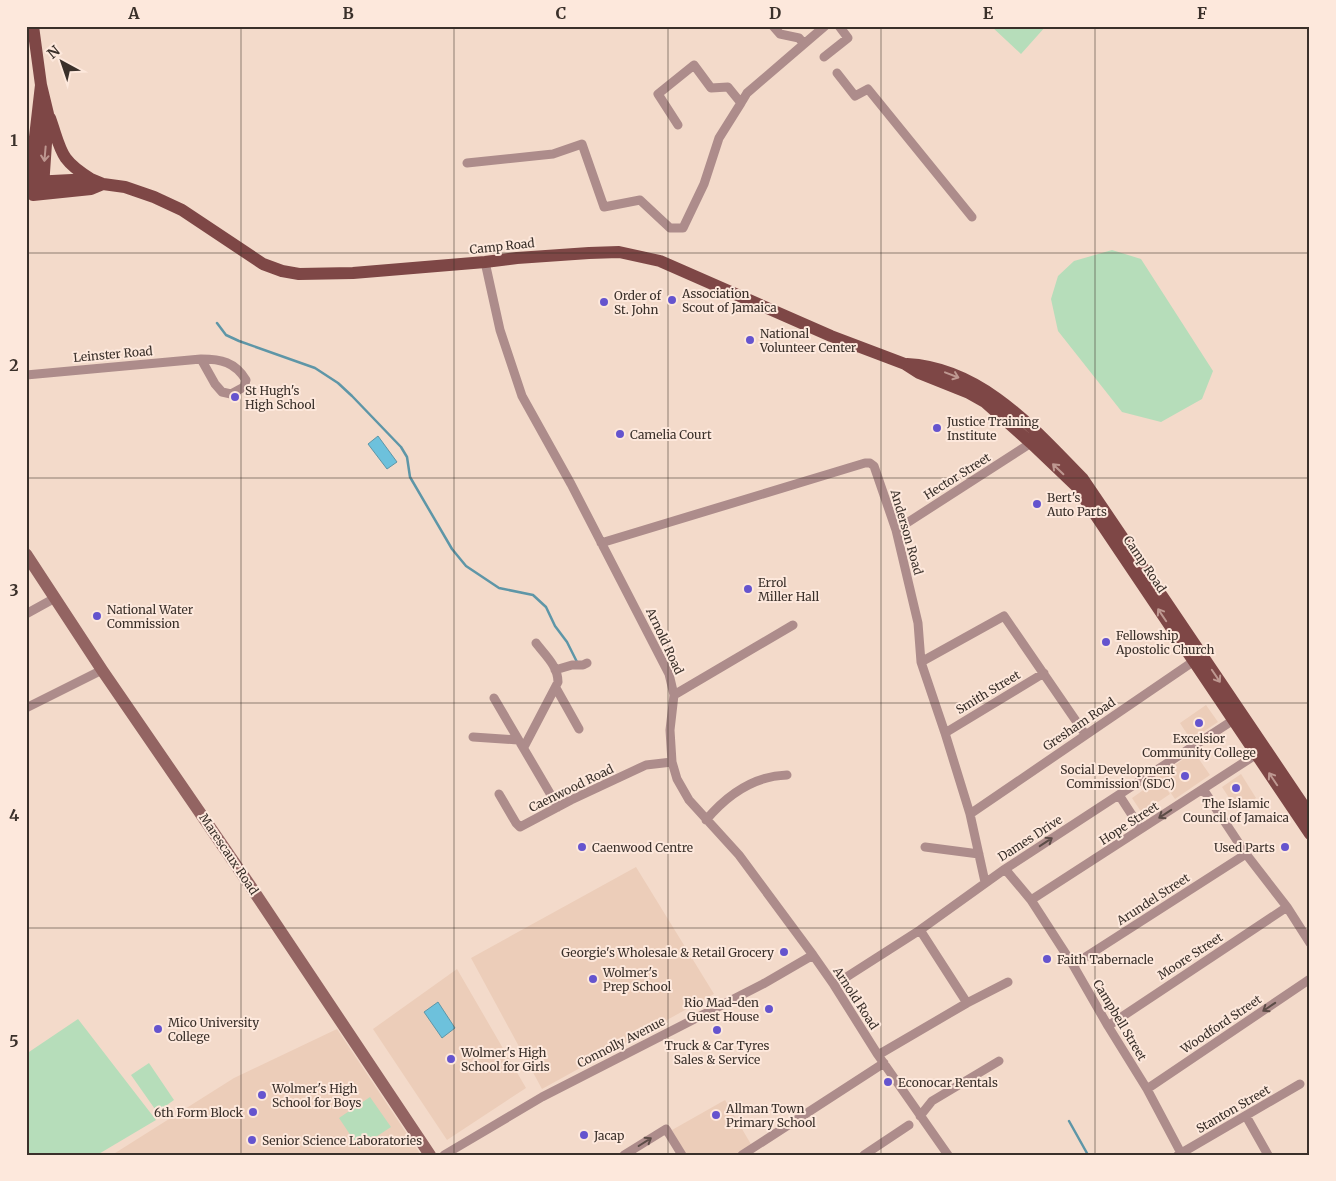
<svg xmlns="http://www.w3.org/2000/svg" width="1336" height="1181" font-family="Merriweather,serif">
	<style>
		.built { fill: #eccdb9 }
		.green { fill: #b6ddba }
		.water { fill: #6dc1dc; stroke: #5e96a7 }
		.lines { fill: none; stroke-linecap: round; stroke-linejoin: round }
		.stream { stroke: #5e96a7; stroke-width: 2.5 }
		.street { stroke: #ad8c8b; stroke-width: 9 }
		.secondary { stroke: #936462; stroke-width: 12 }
		.primary { stroke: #7e4746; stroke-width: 12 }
		.oneway { stroke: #be9891 }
		.oneway2 { stroke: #5c4c47 }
		.grid { fill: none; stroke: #3a302a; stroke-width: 1; stroke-opacity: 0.55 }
		.poi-dot { fill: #6554ce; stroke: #fde8dc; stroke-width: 2 }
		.labels { text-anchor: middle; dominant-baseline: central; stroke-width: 4; stroke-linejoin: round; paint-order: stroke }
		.street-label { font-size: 12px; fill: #3a302a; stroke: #fde8dc }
		.poi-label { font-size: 12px; fill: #3a302a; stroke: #fde8dc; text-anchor: start }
		.neatline { fill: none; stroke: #3a302a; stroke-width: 2 }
		.grid-label { font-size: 16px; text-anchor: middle; font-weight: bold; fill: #3a302a }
	</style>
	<rect width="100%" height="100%" fill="#f3daca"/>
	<path class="built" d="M1206 705 1218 722 1191 740 1180 723Z
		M1194 752 1210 775 1175 799 1159 776Z
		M1241 774 1256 798 1237 810 1222 787Z
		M1158 776 1170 794 1142 813 1132 798 1149 786 1147 783Z
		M636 867 714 994 542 1089 471 958Z
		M457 969 526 1088 447 1140 373 1029Z
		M337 1029 421 1155H112L234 1078Z
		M725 1100 752 1146 737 1155H686L672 1130Z"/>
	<path class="green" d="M991 26H1046L1021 54Z
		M1112 250 1141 259 1213 371 1202 399 1161 422 1122 412 1058 331 1051 299 1058 276 1074 261Z
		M78 1019 156 1120 97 1155H26V1054Z
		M149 1063 174 1100 157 1112 131 1075Z
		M370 1097 391 1127 359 1148 339 1118Z"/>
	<path class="water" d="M378 436 397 462 387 469 368 444Z
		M438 1002 455 1028 442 1038 424 1012Z"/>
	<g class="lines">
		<path class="stream" d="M217 323 226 335 239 341 315 368 338 383 352 396 401 447 407 457 410 477 452 549 466 566 499 588 533 595 546 607 555 626 567 642 577 662
			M1069 1121 1088 1155"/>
		<path class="street" d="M804 44 825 26
			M824 57 848 38 839 26
			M837 73 855 96 868 89 972 217
			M741 103 747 93 804 44 799 38 780 34 773 26
			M467 163 553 154 582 144 604 207 640 200 670 228H683L704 184 719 138 741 103 728 87 711 88 694 65 658 94 678 125
			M485 262 500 330 522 396 571 484 669 674 674 695 670 730 672 762 677 779 689 800 739 855 813 955 834 985 878 1055 948 1155
			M26 375 201 359C221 359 235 362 246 380L244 387 231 394 222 392 215 384 201 359
			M896 530 1031 443
			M601 543 865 463H870L874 466 896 530 918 623 921 662 945 733 970 814 985 882
			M26 614 55 598
			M921 662 1004 616 1085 734
			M555 670 572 665H583L587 663
			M556 688 579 729
			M674 695 793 625
			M494 698 558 807
			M26 708 102 670
			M945 733 1044 673
			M473 737 518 740
			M524 747 558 682C558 666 545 655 536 643
			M1203 789 1246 854 1287 907 1310 943
			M499 794 516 823 520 827 571 800 646 765 672 762
			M1119 795 1141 829
			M970 814 1197 659
			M706 820C727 795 753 776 787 775
			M925 847 979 854
			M1005 869 1031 900 1073 965 1108 1026 1147 1089 1182 1155
			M1031 900 1260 752
			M920 930 967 1003
			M1073 965 1246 854
			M834 985 920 930 1005 869 1238 717
			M1108 1026 1287 907
			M878 1055 967 1003 1008 982
			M1147 1089 1310 979
			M920 1116 932 1101 999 1061
			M1246 1116 1268 1155
			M444 1155 542 1097 763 984 813 955
			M624 1155 666 1129 682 1155
			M742 1155 884 1063
			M864 1155 909 1125
			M1178 1155 1300 1084"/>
		<path class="secondary" d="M26 554 102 670 251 887 430 1155"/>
		<path class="primary" d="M33 26 41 85 48 114 43 187
			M41 85 35 137 33 195 91 189 103 184
			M50 118C62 152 59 159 91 179
			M33 182 91 179 103 184 125 187 154 197 182 210 263 264 282 271 299 274 353 273 485 262 517 258 589 253 619 252 660 261 831 336 905 364 919 373 969 393 985 402 1031 443 1076 486 1310 834
			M907 364C982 368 1034 429 1083 479L1310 815"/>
	</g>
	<defs><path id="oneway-shaft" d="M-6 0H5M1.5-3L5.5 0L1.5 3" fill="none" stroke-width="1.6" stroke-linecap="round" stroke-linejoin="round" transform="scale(1.25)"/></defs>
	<g class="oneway">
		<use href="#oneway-shaft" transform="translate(45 154) rotate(95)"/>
		<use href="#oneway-shaft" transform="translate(952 375) rotate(21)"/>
		<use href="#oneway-shaft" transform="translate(1058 469) rotate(-136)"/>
		<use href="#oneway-shaft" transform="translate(1162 615) rotate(-124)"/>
		<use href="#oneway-shaft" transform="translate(1216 676) rotate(56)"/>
		<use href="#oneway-shaft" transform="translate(1273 779) rotate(-124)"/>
	</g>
	<g class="oneway2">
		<use href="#oneway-shaft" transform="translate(1165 814) rotate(147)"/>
		<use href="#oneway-shaft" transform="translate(1046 842) rotate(-33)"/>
		<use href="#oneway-shaft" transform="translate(1269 1007) rotate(146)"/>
		<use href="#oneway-shaft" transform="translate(645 1142) rotate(-32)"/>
	</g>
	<path class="grid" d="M241 26V1155M454 26V1155M668 26V1155M881 26V1155M1095 26V1155M26 253H1310M26 478H1310M26 703H1310M26 928H1310"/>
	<g class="poi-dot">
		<circle cx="672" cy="300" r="5"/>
		<circle cx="604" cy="302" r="5"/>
		<circle cx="750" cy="340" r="5"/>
		<circle cx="235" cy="397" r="5"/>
		<circle cx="937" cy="428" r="5"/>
		<circle cx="620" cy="434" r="5"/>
		<circle cx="1037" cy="504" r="5"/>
		<circle cx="748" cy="589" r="5"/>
		<circle cx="97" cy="616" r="5"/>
		<circle cx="1106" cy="642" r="5"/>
		<circle cx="1199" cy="723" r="5"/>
		<circle cx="1185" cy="776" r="5"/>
		<circle cx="1236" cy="788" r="5"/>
		<circle cx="582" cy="847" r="5"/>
		<circle cx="1285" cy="847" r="5"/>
		<circle cx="784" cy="952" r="5"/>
		<circle cx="1047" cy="959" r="5"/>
		<circle cx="593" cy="979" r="5"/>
		<circle cx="769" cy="1009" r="5"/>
		<circle cx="158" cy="1029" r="5"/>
		<circle cx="717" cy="1030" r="5"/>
		<circle cx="451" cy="1059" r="5"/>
		<circle cx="888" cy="1082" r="5"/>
		<circle cx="262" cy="1095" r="5"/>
		<circle cx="253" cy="1112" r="5"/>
		<circle cx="716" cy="1115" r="5"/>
		<circle cx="584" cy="1135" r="5"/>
		<circle cx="252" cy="1140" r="5"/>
	</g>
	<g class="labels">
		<g class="street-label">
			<text transform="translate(502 246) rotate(-6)">Camp Road</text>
			<text transform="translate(113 354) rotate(-5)">Leinster Road</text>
			<text transform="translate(957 476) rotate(-32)">Hector Street</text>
			<text transform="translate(907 532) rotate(74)">Anderson Road</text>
			<text transform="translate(1145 564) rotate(56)">Camp Road</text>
			<text transform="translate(665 641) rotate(65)">Arnold Road</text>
			<text transform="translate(988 692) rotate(-31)">Smith Street</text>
			<text transform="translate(1079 724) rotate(-34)">Gresham Road</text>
			<text transform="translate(571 788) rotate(-26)">Caenwood Road</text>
			<text transform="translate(1129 823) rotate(-33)">Hope Street</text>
			<text transform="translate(1030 838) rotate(-33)">Dames Drive</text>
			<text transform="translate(229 854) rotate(56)">Marescaux Road</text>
			<text transform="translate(1153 899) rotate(-33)">Arundel Street</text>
			<text transform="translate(1190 956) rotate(-33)">Moore Street</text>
			<text transform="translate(856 998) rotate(57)">Arnold Road</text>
			<text transform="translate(1120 1020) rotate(59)">Campbell Street</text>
			<text transform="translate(1221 1024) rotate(-34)">Woodford Street</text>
			<text transform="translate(621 1042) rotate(-27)">Connolly Avenue</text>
			<text transform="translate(1233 1109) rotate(-30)">Stanton Street</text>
		</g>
		<g class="poi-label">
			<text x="682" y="293">Association<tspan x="682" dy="14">Scout of Jamaica</tspan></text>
			<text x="614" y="295">Order of<tspan x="614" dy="14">St. John</tspan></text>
			<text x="760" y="333">National<tspan x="760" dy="14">Volunteer Center</tspan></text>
			<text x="245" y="390">St Hugh's<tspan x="245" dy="14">High School</tspan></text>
			<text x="947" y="421">Justice Training<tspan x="947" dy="14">Institute</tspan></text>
			<text x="630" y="434">Camelia Court</text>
			<text x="1047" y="497">Bert's<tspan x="1047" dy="14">Auto Parts</tspan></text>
			<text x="758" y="582">Errol<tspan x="758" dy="14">Miller Hall</tspan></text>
			<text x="107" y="609">National Water<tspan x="107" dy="14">Commission</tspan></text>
			<text x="1116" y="635">Fellowship<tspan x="1116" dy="14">Apostolic Church</tspan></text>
			<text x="1199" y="738" text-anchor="middle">Excelsior<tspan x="1199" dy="14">Community College</tspan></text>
			<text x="1175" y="769" text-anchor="end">Social Development<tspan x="1175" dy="14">Commission (SDC)</tspan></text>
			<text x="1236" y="803" text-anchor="middle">The Islamic<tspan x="1236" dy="14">Council of Jamaica</tspan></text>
			<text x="592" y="847">Caenwood Centre</text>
			<text x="1275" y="847" text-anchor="end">Used Parts</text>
			<text x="774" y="952" text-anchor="end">Georgie's Wholesale &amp; Retail Grocery</text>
			<text x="1057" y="959">Faith Tabernacle</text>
			<text x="603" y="972">Wolmer's<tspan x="603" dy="14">Prep School</tspan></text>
			<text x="759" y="1002" text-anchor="end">Rio Mad-den<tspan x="759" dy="14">Guest House</tspan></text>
			<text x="168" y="1022">Mico University<tspan x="168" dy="14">College</tspan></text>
			<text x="717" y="1045" text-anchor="middle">Truck &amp; Car Tyres<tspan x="717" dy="14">Sales &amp; Service</tspan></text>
			<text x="461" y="1052">Wolmer's High<tspan x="461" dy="14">School for Girls</tspan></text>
			<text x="898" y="1082">Econocar Rentals</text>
			<text x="272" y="1088">Wolmer's High<tspan x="272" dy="14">School for Boys</tspan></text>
			<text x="726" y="1108">Allman Town<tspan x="726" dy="14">Primary School</tspan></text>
			<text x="243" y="1112" text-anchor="end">6th Form Block</text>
			<text x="594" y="1135">Jacap</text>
			<text x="262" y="1140">Senior Science Laboratories</text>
		</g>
	</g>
	<rect width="1336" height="1181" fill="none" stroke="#fde8dc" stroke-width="55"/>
	<g transform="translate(62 62) rotate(320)" stroke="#fde8dc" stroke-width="4" paint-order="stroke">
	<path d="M0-4L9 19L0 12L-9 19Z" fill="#3a302a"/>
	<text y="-8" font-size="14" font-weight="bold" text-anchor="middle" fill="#3a302a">N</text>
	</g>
	<rect x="28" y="28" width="1280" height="1126" class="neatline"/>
	<g class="grid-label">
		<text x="134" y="19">A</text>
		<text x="348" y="19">B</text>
		<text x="561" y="19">C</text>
		<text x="775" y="19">D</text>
		<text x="988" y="19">E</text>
		<text x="1202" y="19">F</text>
		<text x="14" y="146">1</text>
		<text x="14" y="371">2</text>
		<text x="14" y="596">3</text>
		<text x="14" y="821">4</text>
		<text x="14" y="1047">5</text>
	</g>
</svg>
